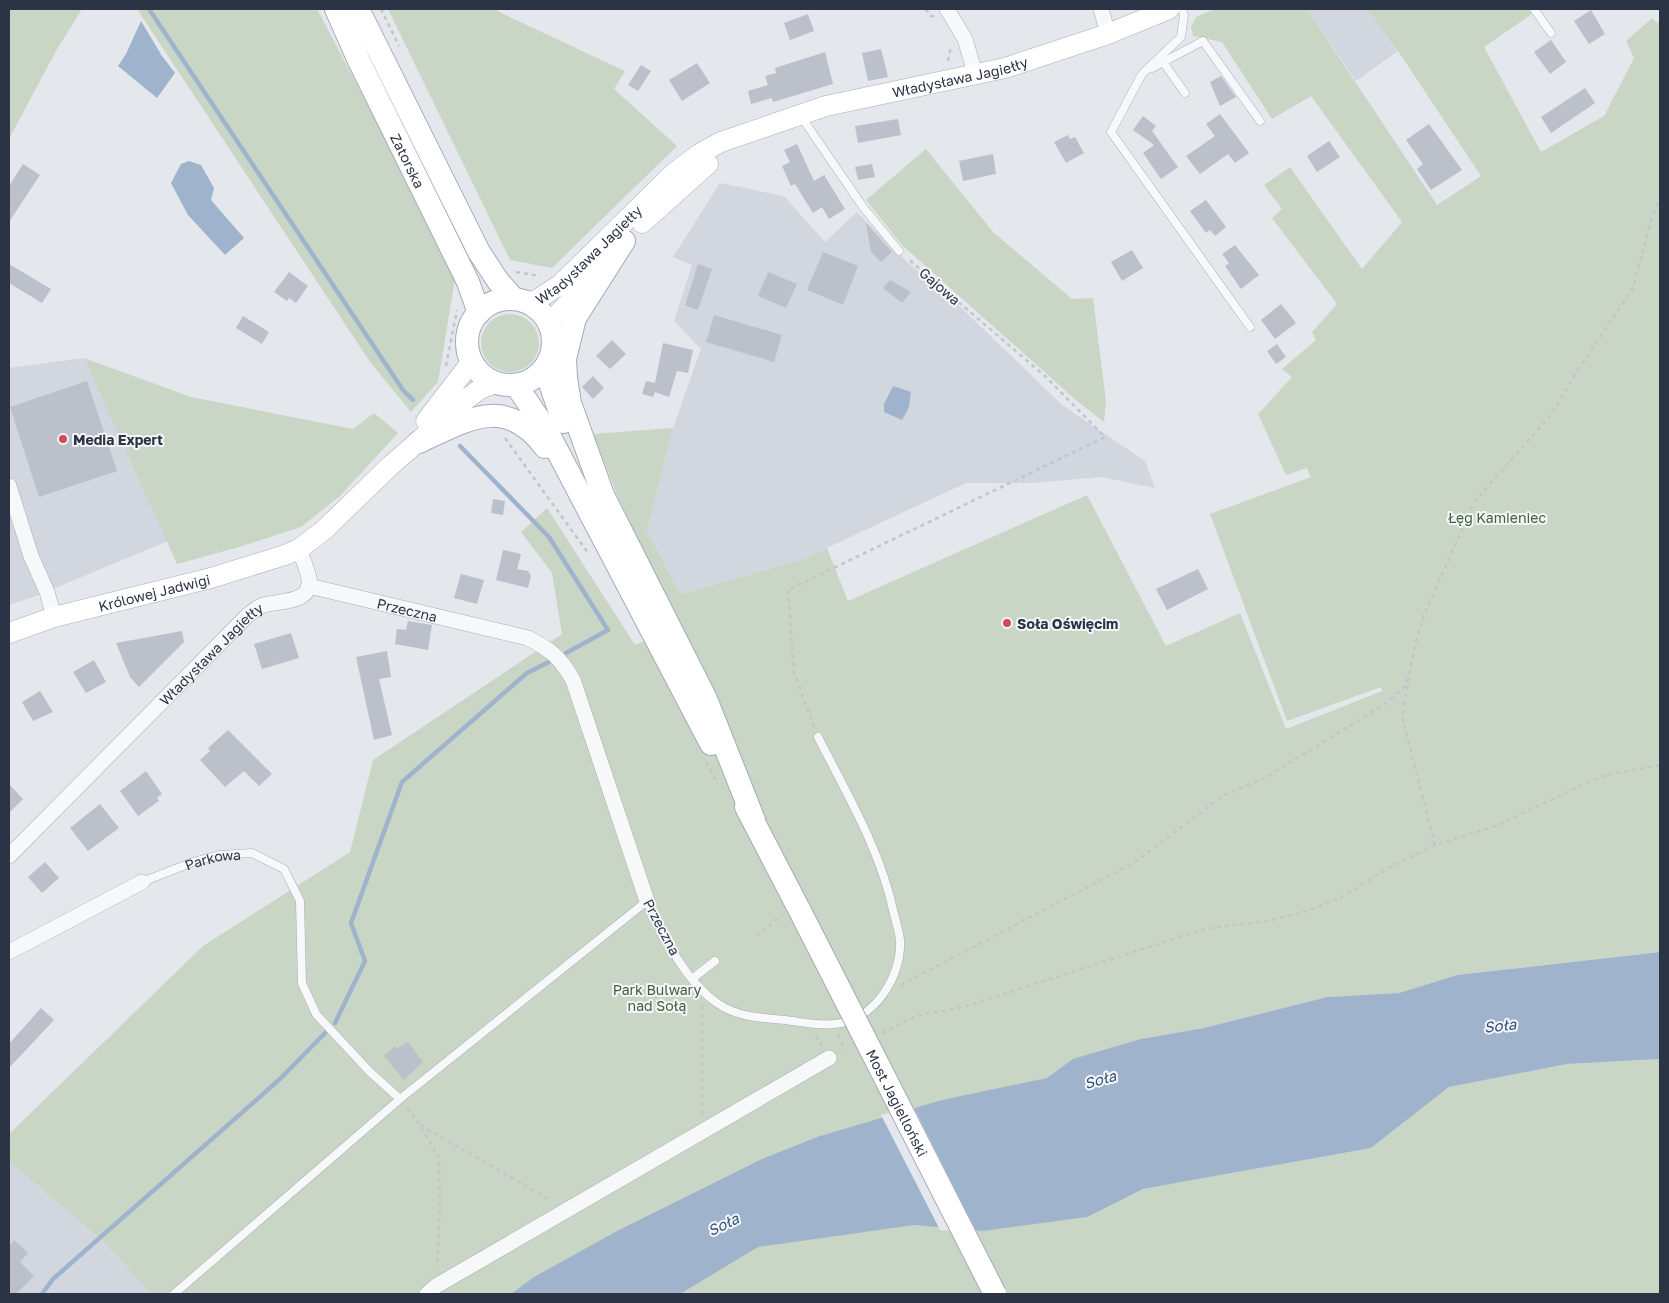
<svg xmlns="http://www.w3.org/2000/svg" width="1669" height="1303" font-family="'Golos Text',sans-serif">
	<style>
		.built { fill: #d2d6de }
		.green { fill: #c9d6c5 }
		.water { fill: #9fb4cc }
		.pier { fill: #e4e7ec }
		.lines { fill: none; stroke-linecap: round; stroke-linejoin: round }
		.stream { stroke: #9fb4cc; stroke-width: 4.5 }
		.building { fill: #bbc0ca }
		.lane-casing { stroke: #a9aeb7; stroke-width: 9 }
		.street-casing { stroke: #a9aeb7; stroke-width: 16 }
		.secondary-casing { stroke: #a9aeb7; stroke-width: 21 }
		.primary-casing { stroke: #a3abb8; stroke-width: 24 }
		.path { stroke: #c2c5cb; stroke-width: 2.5; stroke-dasharray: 4 4; stroke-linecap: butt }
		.lane { stroke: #f7f8fa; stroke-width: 8 }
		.street { stroke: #f7f8fa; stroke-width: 15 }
		.secondary { stroke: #fff; stroke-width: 20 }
		.primary { stroke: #fff; stroke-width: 22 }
		.primary-bridge-casing { stroke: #a3abb8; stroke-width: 24; stroke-linecap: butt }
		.primary-bridge { stroke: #fff; stroke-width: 22 }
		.poi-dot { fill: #d1495b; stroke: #f4f6f9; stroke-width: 2 }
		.labels { text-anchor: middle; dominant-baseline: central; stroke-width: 4; stroke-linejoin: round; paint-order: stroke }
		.street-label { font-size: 14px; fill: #2b3445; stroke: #f4f6f9 }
		.poi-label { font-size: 14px; font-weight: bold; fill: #2b3445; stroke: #f4f6f9; text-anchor: start }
		.park-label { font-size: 14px; fill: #3f6138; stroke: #f4f6f9 }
		.water-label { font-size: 15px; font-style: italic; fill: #34527a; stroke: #f4f6f9 }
	</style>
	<rect width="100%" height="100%" fill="#e4e7ec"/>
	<path class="built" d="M1307 9H1367L1398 51 1356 81Z
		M720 183 784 196 825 242 857 212 908 263 948 295 1062 405 1145 461 1155 488 1101 477 1033 483H966L803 559 681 594 647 532 673 428 701 349 674 321 692 265 673 257Z
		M84 358 168 541 36 596 9 605V368Z
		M9 1161 104 1242 151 1294H9Z"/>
	<path class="green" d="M9 9H82L56 51 9 139Z
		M137 9H317L456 273 438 382 411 412 370 362Z
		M388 9H498L497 11 625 71 614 89 677 146 552 268 510 260Z
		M1215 9H1307L1437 205 1481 176 1398 51 1367 9H1533L1535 12 1484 47 1541 152 1604 116 1634 58 1626 41 1652 18 1657 23 1660 20V952L1457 975 1399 993 1327 997 1204 1028 1141 1039 1127 1197 1143 1189 1371 1148 1449 1087 1567 1064 1660 1059V1294H151L104 1242 9 1161V1134L203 946 350 852 373 760 562 634 552 573 521 532 547 508 635 645 679 627 618 497 593 434 673 428 647 532 681 594 803 559 827 548 848 601 1087 495 1166 646 1240 613 1286 729 1382 691 1381 687 1287 721 1210 514 1311 477 1307 468 1286 475 1258 414 1292 377 1282 369 1316 340 1312 332 1337 304 1272 218 1282 209 1264 185 1290 167 1362 269 1402 222 1311 96 1272 119 1222 42 1193 36 1191 27 1196 17Z
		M926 149 993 232 1072 299 1093 298 1106 401 1104 422 1077 401 902 245 866 200Z
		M481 343a29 29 0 1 1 58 0a29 29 0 1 1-58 0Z
		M84 358 191 397 353 429 374 413 398 433 340 496 301 527 239 547 177 564Z"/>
	<path class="water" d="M141 21 162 56 175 73 157 98 118 66 126 54Z
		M189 161 201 165 214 188 211 200 244 238 225 255 188 215 171 183 181 164Z
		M893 386 911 392 909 407 902 420 884 412V404Z
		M1660 952V1059L1567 1064 1449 1087 1371 1148 1143 1189 1087 1217 983 1231 914 1225 758 1247 680 1294H511L534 1277 617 1231 762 1159 820 1136 942 1100 1047 1078 1073 1059 1141 1039 1204 1028 1327 997 1399 993 1457 975Z"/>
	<path class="pier" d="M913 1106 977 1233 940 1230 881 1115Z"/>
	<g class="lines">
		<path class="stream" d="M149 9 403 390 413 400
			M460 446 549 537 608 630 566 653
			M335 1023 365 961 351 923 402 782 527 673 549 662
			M42 1294 53 1279 280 1079 326 1032"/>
	</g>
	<path class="building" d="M1591 10 1605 34 1589 44 1574 21Z
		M808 14 814 31 790 40 784 23Z
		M1551 40 1566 62 1550 74 1534 52Z
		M881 49 888 77 868 81 862 53Z
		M825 52 833 84 773 102 772 98 751 104 748 91 768 85 765 76 776 73 775 68Z
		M697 63 710 83 682 101 669 80Z
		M641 65 651 71 638 91 628 85Z
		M1221 76 1236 97 1220 106 1210 82Z
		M1585 88 1595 103 1551 133 1541 117Z
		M1220 114 1249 153 1235 163 1228 154 1200 174 1186 156 1215 136 1206 124Z
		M1143 116 1156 126 1152 131 1178 167 1161 179 1143 153 1154 145 1133 130Z
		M898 119 901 135 858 143 855 126Z
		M1429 124 1462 170 1431 190 1417 169 1423 164 1406 140Z
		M1068 135 1070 139 1075 137 1084 153 1066 163 1054 142Z
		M1329 141 1340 157 1317 172 1307 156Z
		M797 144 814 181 824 175 845 209 829 219 822 207 813 213 795 184 791 186 782 166 790 162 784 150Z
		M993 154 996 174 963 181 959 161Z
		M23 164 40 175 9 222V186Z
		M872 164 875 177 858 180 855 167Z
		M1206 200 1226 227 1215 236 1210 230 1206 233 1190 211Z
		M866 223 892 252 881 262 871 252Z
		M1235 245 1259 275 1241 289 1225 266 1229 263 1222 254Z
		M1132 250 1143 268 1122 281 1111 262Z
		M823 252 858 266 843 305 807 290Z
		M9 264 51 289 42 303 9 283Z
		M698 264 712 269 698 310 685 305Z
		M289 272 308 286 296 303 289 298 287 301 274 292Z
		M768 272 797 284 786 308 758 296Z
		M890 280 911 292 902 303 883 288Z
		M1281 304 1296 323 1275 339 1261 320Z
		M714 315 782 335 774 362 706 342Z
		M243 316 269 332 262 344 236 328Z
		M612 340 626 354 610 369 596 356Z
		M663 343 693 350 688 373 677 371 669 397 655 392 653 397 642 394 646 381 655 383Z
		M1277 344 1286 357 1276 364 1267 351Z
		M593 376 604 388 593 399 582 387Z
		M87 381 117 471 39 497 10 407Z
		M493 499 505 501 503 515 491 513Z
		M503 550 521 554 517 569 528 571 531 576 528 588 496 580Z
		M1198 569 1208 589 1167 610 1156 589Z
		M461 574 484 580 477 604 454 598Z
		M408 621 432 625 428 650 395 644 397 629 406 630Z
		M182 631 184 642 139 687 130 677 116 643Z
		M291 633 299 658 262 669 254 644Z
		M387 651 391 677 379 679 392 735 374 740 356 657Z
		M94 660 106 682 86 693 73 672Z
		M40 691 53 712 33 721 22 702Z
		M228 730 272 774 259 786 244 771 225 787 200 760 210 751 208 748Z
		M146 771 162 794 157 798 159 801 138 816 120 791Z
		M9 784 23 799 9 813Z
		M100 804 119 828 88 851 70 828Z
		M45 862 59 878 42 893 28 877Z
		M41 1008 54 1020 9 1068V1044Z
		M408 1042 423 1062 404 1080 384 1056 395 1046 397 1049Z
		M14 1240 28 1253 20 1262 34 1276 16 1294H9V1246Z"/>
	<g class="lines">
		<g class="lane-casing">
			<g id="lane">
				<path d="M1182 9 1184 15 1181 37 1142 74 1111 132 1250 327"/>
				<path d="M1534 9 1551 33"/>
				<path d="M1163 62 1185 93"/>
				<path d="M1152 68 1203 41 1260 121"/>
				<path d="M800 115 863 207 899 251"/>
				<path id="s1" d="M142 882 193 862 219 855 252 853 284 869 300 901 302 983 316 1014 369 1071 400 1099"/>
				<path d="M692 979 715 961"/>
				<path d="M174 1294 400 1099 647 901C664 936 684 980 717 1003 737 1017 761 1018 785 1020 801 1022 819 1026 834 1024 874 1021 902 977 900 940 899 931 896 922 894 914 881 851 847 794 818 737"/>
			</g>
		</g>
		<g class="street-casing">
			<g id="street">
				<path d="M947 9 965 39 975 73"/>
				<path d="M1101 9 1108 34"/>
				<path d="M9 486 31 556 47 592 54 617"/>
				<path id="s2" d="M309 586 528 638C551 650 560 657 573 680L647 901"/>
				<path id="s3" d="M9 856 248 615C252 612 257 608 261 606 276 600 313 605 309 578 307 568 302 558 299 549"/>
				<path d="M9 952 142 882"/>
				<path d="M427 1294 436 1286 829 1058"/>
			</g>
		</g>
		<g class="secondary-casing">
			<g id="secondary">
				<path d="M642 223 708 164"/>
				<path id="s4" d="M525 302 535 301 561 284 673 174 699 154 721 142 826 106 1005 68 1108 34 1169 9"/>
				<path d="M549 324 600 268"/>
				<path d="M426 421 472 361"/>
				<path id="s5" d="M9 633 54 617 211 578 285 555 299 549 324 530 390 466 468 398 480 389 496 383"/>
			</g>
		</g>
		<g class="primary-casing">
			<g id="primary">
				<path id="s6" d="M336 9 359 61 468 282 479 313"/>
				<path d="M358 9 479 252 498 281 514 299"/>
				<path d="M624 241 575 318 565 359 566 378 570 403 603 495 706 699 754 820"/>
				<circle cx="510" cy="342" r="43"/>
				<path d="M545 368 563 422"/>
				<path d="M516 385 547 431 711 744"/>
				<path d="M419 442C467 420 505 394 545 447"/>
				<path d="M746 807 800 911"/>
			</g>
		</g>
		<path class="path" d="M381 9 399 46
			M926 9 930 16H934
			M948 61 951 47
			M516 272 540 276
			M446 366 457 310
			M505 438 588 553
			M814 727 794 673 788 590 1105 437 1045 376 907 258
			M706 762 718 784
			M1435 845 1402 716 1414 649 1424 615 1474 502 1550 416 1576 373 1633 288 1651 220 1660 198
			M756 936 783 915
			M901 985 1135 862 1224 795 1265 778 1385 704 1403 688 1407 679
			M882 1033 916 1016 967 1006 1204 929 1266 921 1304 912 1340 898 1389 868 1435 845 1493 827 1602 776 1660 765
			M838 1035 845 1050
			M816 1036 822 1046
			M407 1108 420 1125 439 1158 440 1208 437 1268
			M702 1114V1005
			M420 1125 552 1201"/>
		<use href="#lane" class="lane"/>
		<use href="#street" class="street"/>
		<use href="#secondary" class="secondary"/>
		<use href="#primary" class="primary"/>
		<g class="primary-bridge-casing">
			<g id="primary-bridge">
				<path id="s7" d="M800 911 995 1294"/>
			</g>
		</g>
		<use href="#primary-bridge" class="primary-bridge"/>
	</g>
	<g class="poi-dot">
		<circle cx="63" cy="439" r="5"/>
		<circle cx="1007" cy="623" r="5"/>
	</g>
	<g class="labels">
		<g class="street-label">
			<text stroke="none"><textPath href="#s4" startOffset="504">Władysława Jagiełły</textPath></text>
			<text stroke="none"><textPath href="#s6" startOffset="168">Zatorska</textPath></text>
			<text stroke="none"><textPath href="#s4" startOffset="81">Władysława Jagiełły</textPath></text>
			<text transform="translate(940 286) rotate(41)">Gajowa</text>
			<text stroke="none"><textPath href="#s5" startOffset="151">Królowej Jadwigi</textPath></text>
			<text stroke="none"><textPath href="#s2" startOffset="101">Przeczna</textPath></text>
			<text stroke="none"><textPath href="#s3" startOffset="286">Władysława Jagiełły</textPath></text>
			<text stroke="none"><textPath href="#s1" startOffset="75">Parkowa</textPath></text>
			<text transform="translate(662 927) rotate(62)">Przeczna</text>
			<text stroke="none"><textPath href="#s7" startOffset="215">Most Jagielloński</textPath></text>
		</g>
		<g class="poi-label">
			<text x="73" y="439">Media Expert</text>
			<text x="1017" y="623">Soła Oświęcim</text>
		</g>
		<g class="park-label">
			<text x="1497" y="517">Łęg Kamieniec</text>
			<text x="657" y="989">Park Bulwary<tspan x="657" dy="16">nad Sołą</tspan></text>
		</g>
		<g class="water-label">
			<text transform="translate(1500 1025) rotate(-6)">Soła</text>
			<text transform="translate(1100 1079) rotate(-16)">Soła</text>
			<text transform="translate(723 1224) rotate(-26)">Soła</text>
		</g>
	</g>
	<rect width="1669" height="1303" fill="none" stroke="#2b3445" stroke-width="20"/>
</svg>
